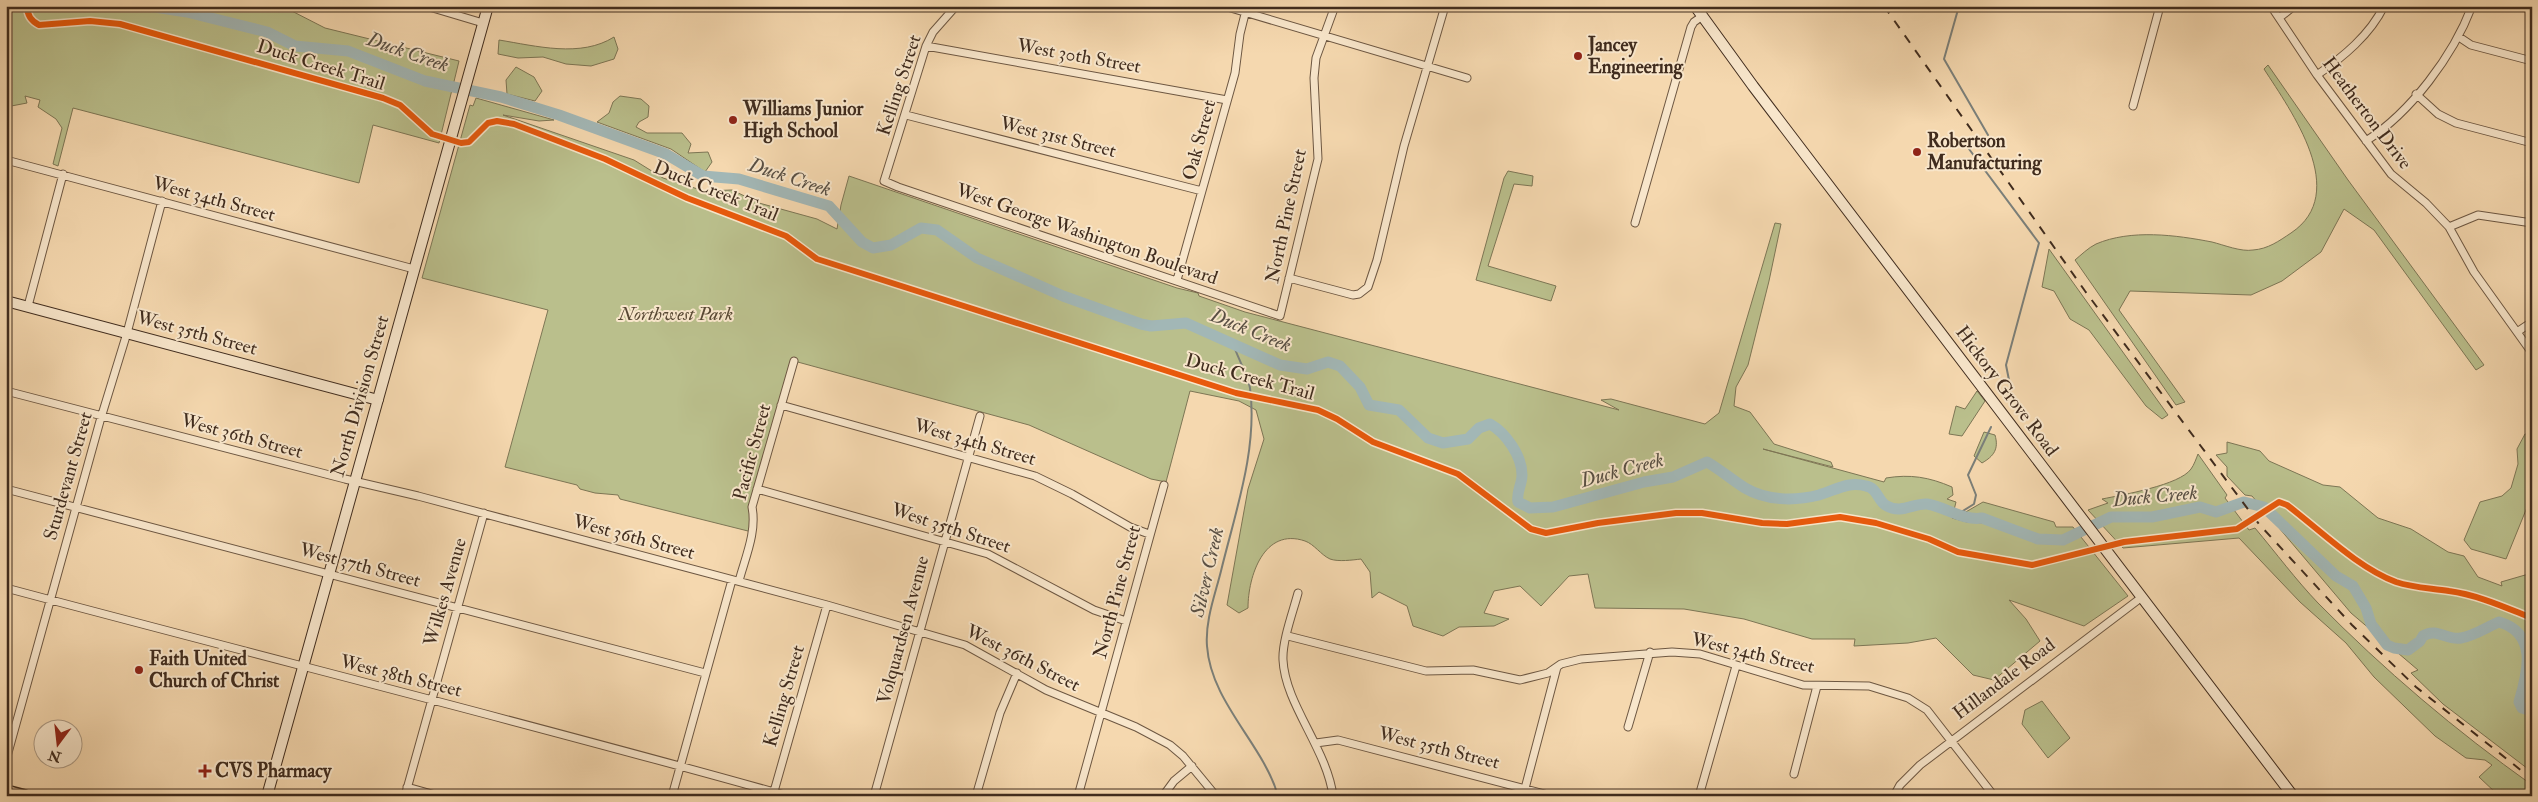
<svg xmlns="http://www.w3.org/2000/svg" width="2538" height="802" font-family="'IM FELL Double Pica',serif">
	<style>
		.green { fill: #babf8c; stroke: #7d7655 }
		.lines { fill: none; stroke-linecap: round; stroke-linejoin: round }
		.stream { stroke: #7b7f79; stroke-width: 2 }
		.river { stroke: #a2b7b6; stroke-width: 11 }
		.street-casing { stroke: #6d5742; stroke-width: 9 }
		.secondary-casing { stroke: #402c1e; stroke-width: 12 }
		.primary-casing { stroke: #402c1e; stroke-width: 14 }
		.street { stroke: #f8e6cb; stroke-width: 7 }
		.secondary { stroke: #f8e6cb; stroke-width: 10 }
		.primary { stroke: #f5d8af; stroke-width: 11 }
		.rail { stroke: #402c1e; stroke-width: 2; stroke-dasharray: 9 9; stroke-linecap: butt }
		.cycleway-casing { stroke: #f8e6cb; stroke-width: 9 }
		.cycleway { stroke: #e8590c; stroke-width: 6 }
		.poi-dot { fill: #8f2418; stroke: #f8e6cb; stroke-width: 2 }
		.labels { text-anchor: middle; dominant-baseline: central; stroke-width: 4; stroke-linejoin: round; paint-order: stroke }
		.poi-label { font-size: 19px; font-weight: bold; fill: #402c1e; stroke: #f8e6cb; text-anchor: start }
		.street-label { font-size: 19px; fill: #402c1e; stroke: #f8e6cb }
		.park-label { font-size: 19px; font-style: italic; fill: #584934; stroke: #f8e6cb }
		.water-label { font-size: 20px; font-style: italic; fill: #584f44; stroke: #f8e6cb }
	</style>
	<rect width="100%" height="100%" fill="#f5d8af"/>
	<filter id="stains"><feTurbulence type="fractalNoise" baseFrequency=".004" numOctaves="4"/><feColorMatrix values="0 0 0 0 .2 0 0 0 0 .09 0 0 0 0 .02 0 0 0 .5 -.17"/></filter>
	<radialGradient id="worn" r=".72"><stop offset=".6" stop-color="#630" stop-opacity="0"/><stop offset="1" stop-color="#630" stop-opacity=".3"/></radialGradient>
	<path class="green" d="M6 6H282L325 28 459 61 439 143 373 125 359 183 73 108 58 166 53 164 62 128 56 119 38 107 40 100 25 96 27 103 6 107Z
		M614 37 618 49 614 59 591 66 566 64 543 57 518 58 498 54 499 40C536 46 581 58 614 37Z
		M2268 65 2348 180 2484 365 2476 370 2374 230 2344 209 2321 252 2282 281 2251 295 2130 291 2119 310 2185 402 2176 405 2075 260C2081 255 2088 248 2096 244 2131 229 2176 235 2212 242 2224 245 2241 252 2253 250 2268 249 2279 241 2291 233 2351 193 2291 111 2264 69Z
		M516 67 534 77 542 91 535 101 507 94 506 80Z
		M620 96 641 99 649 106 648 117 639 122 636 127 647 133H682L691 144 688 153 708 152 712 162 705 172 671 149 597 122 609 113 613 102Z
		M476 98 554 120 539 121 503 115 634 160 663 178 704 191 732 190 759 203 817 219 837 229 841 205 849 176 1177 288 1198 293 1199 296 1245 312 1619 410 1601 400 1611 399 1705 424 1719 413 1775 223 1781 224 1769 281 1748 365 1736 387 1734 406 1750 412 1774 444 1831 462 1833 467 1763 449 1884 482 1886 478C1910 474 1929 477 1952 487L1953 495 1947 499 1956 502 1952 518 1967 522 2004 524 1985 517 1963 519 1964 513 1983 502 2054 522 2056 527H2073L2128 596 2084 626 2009 600 2026 619 2040 641 1994 680 1973 675 1936 638 1908 643 1854 646 1855 639H1812L1744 619 1684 609 1595 608 1588 574 1569 576 1541 606 1520 586 1494 591 1484 613 1509 619 1494 626 1459 627 1443 636 1413 626 1407 606 1379 592 1372 598 1370 572 1361 559C1353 560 1338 562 1330 559 1321 555 1314 544 1305 541 1264 527 1248 576 1248 608L1239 613 1227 605 1248 489 1264 439 1256 410 1239 401 1190 391 1166 482 1151 479 1029 425 794 361 757 489 752 532 620 499 618 495 595 493 580 489 577 485 505 467 548 310 422 278 470 105 473 106Z
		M1508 171 1533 176 1532 186 1514 184 1488 266 1556 286 1551 301 1476 280 1504 178Z
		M2049 249 2168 415 2162 419 2146 406 2089 330 2070 319 2054 291 2042 287Z
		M1977 391 1985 401 1962 436 1949 434 1956 406 1965 409Z
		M1984 432 1995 435C1999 449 1994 456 1982 463L1974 456Z
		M2525 434H2532V495L2506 559 2471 549 2464 540 2480 502 2502 496 2511 488 2518 464 2517 449Z
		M2227 442 2260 451 2269 461 2323 485 2340 487 2378 518 2411 529 2448 552 2464 556 2478 577 2502 586 2501 582 2532 573V772L2443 704 2411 673 2418 670 2351 613 2252 496 2245 495 2227 476V467L2216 455 2227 453Z
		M2198 454 2227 495 2225 498 2249 530 2255 528C2276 553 2296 580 2318 603 2384 670 2456 731 2532 785V796L2497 794 2479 777 2492 765 2485 760 2466 758 2435 736 2374 677 2346 643 2300 602 2239 538 2123 548 2088 510 2108 503 2102 499C2122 495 2180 485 2191 469 2194 465 2196 459 2198 454Z
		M2042 701 2070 738 2048 758 2022 724 2025 710Z"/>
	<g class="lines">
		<path class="stream" d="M1959 6 1944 59 1988 135
			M1969 149 2039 243 2006 365 2010 385
			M1232 342C1237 355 1248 377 1250 388 1258 449 1235 513 1221 571 1215 595 1205 621 1207 646 1211 703 1264 745 1278 796
			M1958 514 1974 504 1976 495 1968 475 1991 427"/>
		<path class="river" d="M148 6 187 12 267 32 295 46 348 51 425 81 501 97 559 115 666 154 703 176 739 179 829 206 862 242 873 248 891 245 921 228 937 230 977 258 1063 296 1141 324 1151 326 1186 323 1280 365 1307 369 1328 362 1340 366 1360 387 1369 405 1399 410 1428 438 1443 443 1468 439 1479 428 1490 424C1506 433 1522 456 1522 475 1522 485 1516 492 1518 502L1530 508 1553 507 1644 482 1673 477 1707 462C1721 470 1732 480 1745 488 1767 501 1795 501 1819 495 1836 490 1848 481 1866 486 1878 488 1878 502 1887 506 1901 514 1914 503 1927 504 1946 507 1963 521 1982 518L2038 539 2063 540 2111 517H2152L2200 507 2216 512 2244 502 2264 507 2336 576 2353 586 2366 608 2371 624 2387 645 2394 648 2408 650 2420 641 2423 636C2437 627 2447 641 2461 638 2474 636 2487 627 2499 622 2538 633 2528 672 2519 702L2522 708 2532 711"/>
		<g class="street-casing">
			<path id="street" d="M426 6 483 23
				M956 6 933 32 926 46 884 181 898 187 1280 316 1318 159 1314 78 1316 58 1335 6
				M1224 6 1467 78
				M2271 6 2317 75 2391 174 2426 203 2449 227 2474 272 2532 353
				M2279 18 2294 6
				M2459 37 2471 45 2532 61
				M926 46 1227 100
				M2317 75C2343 57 2370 35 2384 6
				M2416 94 2438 114 2456 123 2532 143
				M2133 106 2160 6
				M906 115 1202 191
				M2366 141C2411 112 2453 56 2472 6
				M6 160 414 269
				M1635 223 1691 27 1694 22 1701 17
				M2449 227 2478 215 2532 223
				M1289 278 1353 295 1359 294 1368 287 1377 260 1404 146 1445 6
				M1177 280 1235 73 1240 34 1247 6
				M28 306 63 174
				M2517 332 2532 322
				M6 391 345 479 418 496 827 605 965 645 1046 690 1136 727 1170 745 1183 756 1216 796
				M781 405 1035 476 1072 494 1130 527 1149 534
				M6 489 705 673
				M757 489 988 554 1094 610 1126 621
				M739 581C745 558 757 532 752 507L794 361
				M6 588C267 658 529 723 788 796
				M1298 593C1293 612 1282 641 1283 660 1285 704 1327 749 1333 796
				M1288 636 1426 671 1473 670 1520 680 1548 673 1561 664 1581 659 1672 652 1700 654 1803 685 1869 686 1908 698 1927 710 1994 796
				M1628 727 1650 652
				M1316 743 1338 740 1552 796
				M6 760 100 421 127 333 162 201
				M1794 774 1817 686
				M407 787 439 796
				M773 795 827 605
				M405 796 484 513
				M672 796 732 580
				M874 796 980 416
				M976 796 1000 713 1017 673
				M1078 796 1164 485
				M1163 796 1174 781 1192 766
				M1523 796 1557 667
				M1699 796 1736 666
				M1894 796 1900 785 1920 765 2142 597"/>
		</g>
		<g class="secondary-casing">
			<path id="secondary" d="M1695 6 1753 86 2293 796
				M6 301 378 400
				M267 796 488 6"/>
		</g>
		<g class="primary-casing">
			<path id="primary" d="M6 791 25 796"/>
		</g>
		<use href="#street" class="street"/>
		<use href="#secondary" class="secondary"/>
		<use href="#primary" class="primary"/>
		<path class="rail" d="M1884 6 2085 291 2259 524 2352 625 2416 687 2532 779"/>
		<g class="cycleway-casing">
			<path id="cycleway" d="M27 6C27 15 31 21 39 25L90 21 120 24 383 98 400 105 432 134 461 143 469 142 488 123 497 121 514 124 605 159 687 198 786 236 817 259 1236 393 1318 410 1337 419 1373 442 1458 474 1531 529 1546 533 1598 523 1676 513H1702L1762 523 1787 524 1840 517 1876 523 1929 539 1958 552 2032 565 2124 542 2237 529 2279 502 2287 505C2320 530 2358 568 2396 582 2414 588 2431 588 2449 591 2478 595 2504 607 2532 618"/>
		</g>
		<use href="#cycleway" class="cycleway"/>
	</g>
	<g class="poi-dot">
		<circle cx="1578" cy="56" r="5"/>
		<circle cx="733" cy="120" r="5"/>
		<circle cx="1917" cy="152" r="5"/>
		<circle cx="139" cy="670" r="5"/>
		<path d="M202.5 763.5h5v5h5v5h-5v5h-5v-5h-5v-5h5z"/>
	</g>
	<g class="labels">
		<g class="poi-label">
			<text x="1588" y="45">Jancey<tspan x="1588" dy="22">Engineering</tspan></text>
			<text x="743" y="109">Williams Junior<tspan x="743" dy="22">High School</tspan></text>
			<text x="1927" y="141">Robertson<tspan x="1927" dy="22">Manufacturing</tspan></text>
			<text x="149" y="659">Faith United<tspan x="149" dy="22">Church of Christ</tspan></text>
			<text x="215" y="771">CVS Pharmacy</text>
		</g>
		<g class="street-label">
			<text transform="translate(1079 56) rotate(10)">West 30th Street</text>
			<text transform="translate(321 65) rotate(17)">Duck Creek Trail</text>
			<text transform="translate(899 85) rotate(-72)">Kelling Street</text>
			<text transform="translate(2367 113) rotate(53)">Heatherton Drive</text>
			<text transform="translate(1058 137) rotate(14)">West 31st Street</text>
			<text transform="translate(1199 140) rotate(-75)">Oak Street</text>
			<text transform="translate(716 191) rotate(22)">Duck Creek Trail</text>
			<text transform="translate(214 199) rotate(15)">West 34th Street</text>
			<text transform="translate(1286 216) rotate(-78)">North Pine Street</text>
			<text transform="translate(1087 234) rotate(19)">West George Washington Boulevard</text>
			<text transform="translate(197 333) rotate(15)">West 35th Street</text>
			<text transform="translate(1250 377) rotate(15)">Duck Creek Trail</text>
			<text transform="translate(2007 391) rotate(53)">Hickory Grove Road</text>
			<text transform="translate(360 396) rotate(-74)">North Division Street</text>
			<text transform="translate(242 436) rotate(15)">West 36th Street</text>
			<text transform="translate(975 442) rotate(16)">West 34th Street</text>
			<text transform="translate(752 452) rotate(-75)">Pacific Street</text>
			<text transform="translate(68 476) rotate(-74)">Sturdevant Street</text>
			<text transform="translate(951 528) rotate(18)">West 35th Street</text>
			<text transform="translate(634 537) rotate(15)">West 36th Street</text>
			<text transform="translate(360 565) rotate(15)">West 37th Street</text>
			<text transform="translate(445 592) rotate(-74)">Wilkes Avenue</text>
			<text transform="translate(1117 592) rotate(-75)">North Pine Street</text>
			<text transform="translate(903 630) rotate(-75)">Volquardsen Avenue</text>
			<text transform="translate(1753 653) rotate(13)">West 34th Street</text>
			<text transform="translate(1023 658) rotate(27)">West 36th Street</text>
			<text transform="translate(401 676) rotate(14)">West 38th Street</text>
			<text transform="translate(2004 679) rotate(-37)">Hillandale Road</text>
			<text transform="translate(784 696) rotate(-74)">Kelling Street</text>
			<text transform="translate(1439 748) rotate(14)">West 35th Street</text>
		</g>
		<g class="park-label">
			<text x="676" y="314">Northwest Park</text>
		</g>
		<g class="water-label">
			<text transform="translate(408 52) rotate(19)">Duck Creek</text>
			<text transform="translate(790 177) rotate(18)">Duck Creek</text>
			<text transform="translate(1251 330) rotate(22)">Duck Creek</text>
			<text transform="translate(1622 470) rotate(-15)">Duck Creek</text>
			<text transform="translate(2155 496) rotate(-5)">Duck Creek</text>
			<text transform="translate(1207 572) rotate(-77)">Silver Creek</text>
		</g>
	</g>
	<rect width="2538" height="802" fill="none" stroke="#f5d8af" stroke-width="25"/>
	<rect x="8" y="8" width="2523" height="787" fill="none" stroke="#402c1e" stroke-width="2.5"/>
	<rect x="12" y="12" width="2513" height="777" fill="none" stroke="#402c1e"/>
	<g transform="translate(58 744) rotate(195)"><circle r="24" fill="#f8e6cb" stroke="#ae9c86"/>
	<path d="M0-4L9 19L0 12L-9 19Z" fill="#8f2418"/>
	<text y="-8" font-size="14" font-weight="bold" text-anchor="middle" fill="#402c1e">N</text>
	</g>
	<rect width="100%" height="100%" filter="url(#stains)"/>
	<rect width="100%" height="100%" fill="url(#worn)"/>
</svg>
